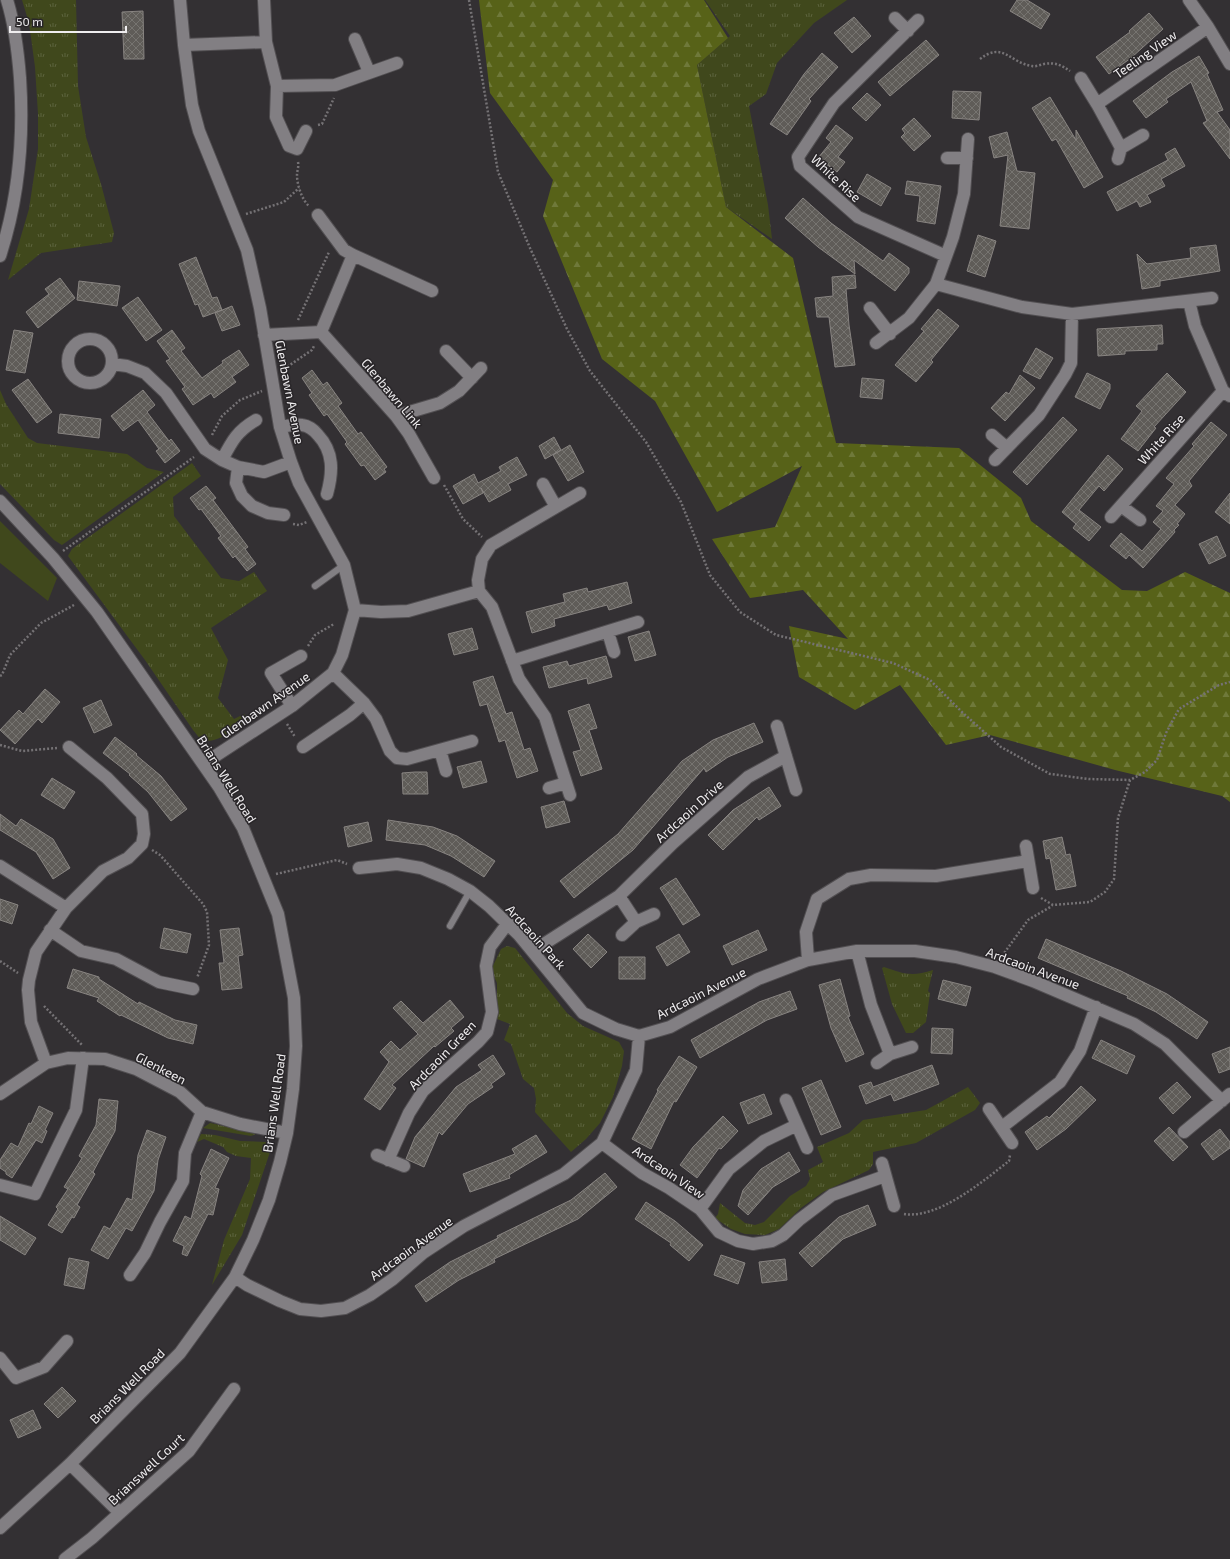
<svg xmlns="http://www.w3.org/2000/svg" width="1230" height="1559" font-family="'Exo 2',sans-serif">
	<style>
		.grass { fill: url(#grass-tufts) }
		.forest { fill: url(#forest-firs) }
		.garden { fill: #40481c }
		.building { fill: url(#building-cross-hatch); stroke: #888481 }
		.lines { fill: none; stroke-linecap: round; stroke-linejoin: round }
		.lane-casing { stroke: #524f52; stroke-width: 8 }
		.street-casing { stroke: #524f52; stroke-width: 14 }
		.path { stroke: #757275; stroke-width: 2.5; stroke-dasharray: 2 2; stroke-linecap: butt }
		.lane { stroke: #827f83; stroke-width: 6 }
		.street { stroke: #827f83; stroke-width: 12 }
		.labels { text-anchor: middle; dominant-baseline: central; stroke-width: 3; stroke-linejoin: round; paint-order: stroke }
		.street-label { font-size: 13px; fill: #efedef; stroke: #292629 }
	</style>
	<defs>
		<pattern id="grass-tufts" width="24" height="20" patternUnits="userSpaceOnUse"><rect width="24" height="20" fill="#40481c"/><path d="M3 7l-1-3M5 7V3M7 7l1-3M15 17l-1-3M17 17v-4M19 17l1-3" fill="none" stroke="#5c633d"/></pattern>
		<pattern id="forest-firs" width="22" height="20" patternUnits="userSpaceOnUse"><rect width="22" height="20" fill="#576218"/><path d="M5 1l3.5 6h-7zM16 11l3.5 6h-7z" fill="#6f793a"/></pattern>
		<pattern id="building-cross-hatch" width="8" height="8" patternUnits="userSpaceOnUse"><rect width="8" height="8" fill="#5f5c58"/><path d="M0 0l8 8M0 8l8-8" fill="none" stroke="#767470"/></pattern>
	</defs>
	<rect width="100%" height="100%" fill="#333033"/>
	<path class="grass" d="M22 0H76L78 86 86 137 101 184 114 233 112 242 41 253 8 280 29 209 38 149V114L35 67 29 23Z
		M705 0H847L814 23 777 63 766 94 749 106 768 205 772 239 726 207 697 65 730 36Z
		M0 390 6 404 28 438 37 443 127 454 147 468 164 472 62 545 54 540 0 484Z
		M192 463 201 476 173 497 174 516 221 578 239 581 254 572 267 591 211 628 228 660 218 698 234 719 244 714 249 720C238 727 213 747 201 739 198 737 196 733 193 730L145 660 68 556 72 549Z
		M507 946 515 948 567 1013 583 1026 619 1042 624 1051 622 1066 613 1097 600 1123 586 1139 571 1152 535 1112 536 1099 534 1088 523 1079 511 1044 504 1040 510 1024 497 1019V983L491 970 501 949Z
		M884 967C904 974 912 977 933 970L928 991 930 993 926 1022 913 1033H906L892 1004 882 968Z
		M968 1087 980 1103 975 1110 916 1143 873 1152V1164L869 1170 823 1192 801 1208 779 1229 765 1235 745 1234 731 1229 715 1218 718 1214 720 1203 745 1223 755 1225 764 1222 790 1196 806 1186 810 1179 808 1170 823 1162 817 1147 849 1133 863 1120 926 1110Z
		M210 1123 215 1124 256 1134 251 1136 203 1128Z
		M201 1134 215 1135 240 1141 266 1142 270 1152 242 1235 212 1285 224 1240 250 1179 251 1158 236 1156 227 1152 223 1147 204 1139 197 1142Z"/>
	<path class="forest" d="M479 0H704L728 38 697 65 726 207 793 258 836 443 959 448 1021 498 1031 521 1122 590 1147 591 1185 572 1230 593V802L1222 796 1115 770 990 735 946 745 900 685 855 710 799 677 789 626 848 639 803 590 750 598 712 539 775 527 802 466 717 512 655 401 602 359 543 216 553 180 490 93Z"/>
	<path class="garden" d="M0 521 57 578 48 601 0 563Z"/>
	<path class="building" d="M1017 0H1027L1050 14 1041 29 1010 11Z
		M143 11 144 59H124L122 12Z
		M1149 13 1163 29 1131 58 1109 74 1096 57 1130 32 1129 31Z
		M854 17 871 36 852 53 834 33Z
		M926 40 939 55 890 96 878 82Z
		M822 53 838 67 809 99 811 101 787 135 770 124 804 74Z
		M1199 56 1209 73 1207 74 1223 110 1217 112 1230 130V159L1203 123 1207 121 1191 82 1166 99 1168 102 1146 118 1133 101 1172 72Z
		M953 91 981 92 979 120 952 118Z
		M867 93 881 105 866 121 852 108Z
		M1050 97 1076 140V130L1103 177 1084 188 1056 139 1052 141 1032 108Z
		M914 118 931 136 914 151 901 137 905 133 902 129Z
		M836 125 853 138 838 157 845 162 837 172 818 158 831 142 826 138Z
		M1007 132 1017 171 1035 173 1029 229 1000 226 1008 155 994 158 989 137Z
		M1175 148 1185 166 1161 179 1165 186 1147 195 1151 202 1140 207 1137 201 1117 211 1107 192 1168 160 1165 154Z
		M867 174 891 188 881 206 857 192Z
		M907 181 941 186 935 224 917 221 920 196 905 194Z
		M803 198 831 223 883 261 889 253 909 268V273L895 291 854 260 855 274 818 247 785 218Z
		M978 235 996 241 985 277 967 271Z
		M1216 245 1220 271 1160 281V286L1142 289 1137 254 1147 264 1191 258 1190 248Z
		M196 257 212 298 217 297 222 310 203 317 198 304 195 305 179 264Z
		M855 275 856 288 846 289 849 325 855 365 835 367 829 317H817L815 298 833 296 832 277Z
		M60 278 75 298 38 328 26 312 49 294 45 289Z
		M79 281 120 286 117 306 77 300Z
		M138 297 162 330 146 341 122 308Z
		M232 306 240 325 222 331 215 313Z
		M938 309 959 326 931 360 933 362 916 382 895 365 924 331 921 329Z
		M1162 325 1163 344H1157V350L1125 351V354L1098 356 1097 329Z
		M14 330 33 333 25 373 6 370Z
		M172 330 185 348 181 351 202 378 223 363 222 361 239 350 249 365 232 377 236 382 214 398 211 393 193 405 182 389 185 387 166 361 170 359 157 341Z
		M1036 348 1053 358 1040 379 1023 371Z
		M312 370 323 385 327 382 342 403 338 406 358 434 361 432 387 467 384 469 386 472 375 480 364 465 361 466 345 444 347 442 327 414 324 416 309 395 312 393 302 378Z
		M1087 373 1110 384V389L1100 409 1075 397Z
		M1167 373 1186 392 1154 427 1156 428 1138 451 1121 439 1142 411 1136 406Z
		M1020 375 1035 388 1005 421 991 408 1006 392 1009 394Z
		M862 378 884 380 882 399 860 397Z
		M28 379 52 412 37 423 12 390Z
		M143 390 155 405 147 412 169 441 171 439 180 451 165 463 156 451 159 449 138 420 123 431 111 416Z
		M60 414 101 419 99 438 58 433Z
		M1063 417 1077 430 1027 485 1013 472Z
		M1211 422 1227 435 1189 481 1192 486 1175 505 1185 514 1177 524 1179 525 1174 530 1175 532 1143 568 1129 555 1126 559 1110 546 1121 533 1142 551 1161 529 1153 522 1163 511 1156 506 1174 484 1166 478 1194 446 1192 444Z
		M554 437 561 450 545 459 539 446Z
		M570 445 584 472 568 481 553 455Z
		M1108 455 1123 469 1104 491 1099 486 1079 510 1101 527 1089 541 1073 528 1076 524 1062 512Z
		M517 457 527 475 508 484 511 490 489 502 481 488 483 493 463 504 453 486 474 474 478 483 501 471 499 467Z
		M206 486 216 498 213 500 248 547 245 549 256 564 247 571 235 556 233 558 218 538 221 536 201 509 199 510 190 498Z
		M1230 493V524L1215 512Z
		M1217 536 1226 556 1209 564 1199 544Z
		M627 582 632 603 609 610 607 605 554 619 555 626 532 633 526 612 565 602 563 594 587 588 588 592Z
		M472 628 478 649 454 655 448 634Z
		M649 631 656 655 635 661 628 637Z
		M606 656 612 677 588 684 587 678 549 688 543 667 567 661 569 666Z
		M493 676 506 714 512 712 524 750 530 748 538 771 517 778 505 740 499 742 487 704 480 706 473 682Z
		M45 689 60 702 42 723 38 719 15 744 0 730 19 710 23 714Z
		M101 700 112 725 94 733 83 708Z
		M589 704 597 728 589 730 602 769 581 776 573 752 581 750 568 711Z
		M754 723 763 742 728 757 706 772 704 768 633 850 574 898 560 881 618 834 682 761 713 740Z
		M115 737 137 754 136 755 161 776 187 809 171 821 148 792 129 775 130 774 103 753Z
		M481 761 487 782 463 788 457 767Z
		M415 772H427L428 794H403L402 773Z
		M52 778 75 792 64 809 41 795Z
		M769 787 781 806 759 820 757 817 723 850 708 835 733 810Z
		M564 801 570 822 546 828 541 807Z
		M0 814 16 826 21 819 53 839 70 868 53 879 36 852 0 830Z
		M388 820 433 827 457 836 495 861 484 877 451 856 425 845 386 840Z
		M368 822 372 841 348 847 344 827Z
		M1062 837 1066 855 1070 854 1076 886 1056 890 1050 858 1046 859 1043 841Z
		M676 878 700 915 683 925 660 888Z
		M0 899 18 905 12 924 0 920Z
		M164 928 191 934 187 953 160 948Z
		M239 928 243 955 238 956 242 988 222 990 219 963H224L220 930Z
		M758 930 767 950 732 965 723 946Z
		M588 934 607 952 591 968 573 949Z
		M679 934 690 952 667 966 656 947Z
		M1046 939 1121 971 1167 994 1208 1022 1197 1039 1156 1012 1127 998 1128 996 1038 958Z
		M619 957H645V979H619Z
		M73 969 99 977V979L138 1004 139 1002 175 1020 197 1025 193 1044 168 1038 121 1015 120 1016 97 1001 99 998 67 988Z
		M840 979 850 1016 848 1017 864 1054 846 1062 831 1028 819 985Z
		M943 980 971 987 966 1006 938 999Z
		M790 991 797 1009 767 1020 700 1058 691 1040 759 1002Z
		M450 1000 464 1017 451 1028 454 1031 435 1047 434 1046 392 1085 396 1088 380 1110 364 1099 389 1062 380 1052 391 1041 400 1050 418 1034 393 1008 401 1001 423 1023Z
		M932 1028 953 1029 952 1054 931 1053Z
		M1101 1040 1135 1056 1127 1074 1092 1058Z
		M1230 1047V1069L1219 1073 1212 1054Z
		M493 1055 505 1074 491 1084 493 1087 468 1104 442 1135 439 1132 424 1167 406 1159 415 1137 456 1087 482 1070 478 1065Z
		M679 1056 697 1067 676 1102 674 1101 651 1149 632 1139 658 1091 657 1090Z
		M932 1065 939 1084 894 1101 891 1094 866 1104 859 1086 871 1082 873 1087Z
		M821 1080 841 1127 821 1135 802 1088Z
		M1177 1082 1191 1097 1173 1114 1159 1098Z
		M1081 1086 1096 1100 1066 1129 1037 1150 1025 1132 1047 1116 1049 1118Z
		M764 1094 772 1114 748 1124 740 1103Z
		M99 1099 118 1101 115 1131 93 1172 95 1174 77 1205 80 1207 74 1218 72 1217 62 1233 48 1225 58 1209 56 1207 68 1189 64 1187 82 1158 79 1156 96 1125Z
		M39 1106 53 1113 45 1130 47 1131 42 1143 36 1140 12 1178 6 1174V1172L0 1168V1160L11 1143 18 1147 29 1123 31 1124Z
		M723 1116 738 1131 721 1149 719 1148 697 1178 680 1165 693 1147Z
		M1169 1127 1188 1147 1173 1161 1154 1141Z
		M1220 1129 1230 1142V1148L1213 1160 1201 1144Z
		M147 1130 166 1137 158 1160 154 1191 132 1231 126 1228 108 1259 91 1250 104 1226 110 1229 127 1198 132 1200 138 1155Z
		M536 1135 547 1152 509 1175 510 1178 470 1192 463 1174 515 1154 512 1149Z
		M211 1149 229 1158 215 1188 219 1189 213 1215 208 1214 187 1256 182 1254 184 1246 173 1241 185 1216 191 1219 202 1176 200 1174Z
		M789 1152 800 1171 773 1187 748 1215 738 1206 743 1190 761 1169Z
		M605 1173 617 1187 578 1219 494 1259 495 1262 459 1280 426 1302 415 1286 450 1262 498 1238 497 1236 571 1200Z
		M646 1202 675 1221 703 1245 689 1261 670 1245 671 1243 635 1219Z
		M868 1205 876 1225 843 1239 812 1267 799 1253 839 1217Z
		M0 1216 36 1238 25 1255 0 1240Z
		M721 1255 745 1263 738 1284 714 1275Z
		M69 1258 89 1262 84 1289 64 1285Z
		M785 1259 787 1280 762 1283 759 1262Z
		M62 1387 76 1401 58 1418 44 1404Z
		M33 1410 41 1428 18 1438 10 1420Z"/>
	<g class="lines">
		<g class="lane-casing">
			<path id="lane" d="M315 586 344 565
				M450 926 470 891"/>
		</g>
		<g class="street-casing">
			<path id="street" d="M180 0 184 45 192 105 199 131 247 250 260 308 280 427 291 462 299 483 344 565 355 610 342 655 333 673 292 706 203 764
				M264 0 266 42 277 86 276 117 289 146 297 149 306 131
				M1189 0 1208 27 1230 64
				M895 18 908 31
				M918 20 834 103 798 157 800 166 858 217 946 256
				M355 39 369 72
				M184 45 266 42
				M1081 78 1097 104 1121 148
				M277 86 335 85 397 63
				M1097 104 1208 27
				M947 158H967
				M1118 159 1121 148 1143 135
				M318 215 344 250 353 255
				M0 256C19 198 24 139 20 78 18 52 15 26 7 0
				M936 284 1022 307 1072 314 1212 298
				M1189 301 1195 326 1223 391 1230 396
				M870 308 890 334
				M321 332 353 255 432 291
				M264 335 321 332 396 416 409 434 434 478
				M68 361a22 22 0 1 1 44 0a22 22 0 1 1-44 0Z
				M876 343 909 318 936 284 953 237 964 194 968 139
				M446 351 472 378
				M112 364 127 366 145 373 166 393 205 449 222 460 238 467 264 472 291 462
				M396 416 440 403 459 391 481 368
				M280 427C287 426 296 424 302 425 309 426 314 430 318 435 334 452 333 472 327 494
				M992 435 1007 448
				M222 460C232 441 237 431 256 420
				M995 460 1039 415 1065 375 1071 363 1072 314
				M238 467 236 483 242 496 252 506 268 513 284 515
				M543 484 556 507
				M0 501 53 558 97 612 219 787 243 828 278 914 294 998 296 1046 293 1089 287 1133 280 1162 269 1200 253 1240 235 1277 180 1353 70 1464 0 1528
				M1121 506 1140 520
				M1111 517 1223 391
				M355 610 381 612 408 611 479 591
				M608 632 614 652
				M512 661 638 622
				M333 673 364 703 376 719 390 751 397 758 407 759 472 741
				M292 706 271 673 301 656
				M777 726 796 790
				M303 747 350 715 364 703
				M440 750 446 771
				M549 788 566 783
				M570 795 545 717 519 679 492 607 479 591 478 580 482 559 491 545 580 493
				M1026 846 1033 888
				M0 866 66 908
				M359 868 397 864 421 868 448 879 470 891 489 906 519 935 583 1013 616 1029 639 1036
				M619 896 636 922
				M50 930 81 951 116 959 159 982 193 989
				M622 935 636 922 654 914
				M533 951 619 896 673 843 748 777 786 756
				M857 951 871 1005 890 1054
				M808 960 806 932 817 899 849 879 871 875 936 876 1028 861
				M639 1036 670 1027 758 979 808 960 857 951H915L956 957 995 967 1033 981 1134 1024 1165 1044 1222 1101
				M46 1063 31 1022 28 990 29 980 36 952 66 908 103 871 128 858 142 844 144 834 142 814 107 778 69 747
				M877 1063 890 1054 912 1047
				M0 1094 46 1063 68 1058 105 1059 136 1069 180 1092 202 1112 240 1124 287 1133
				M786 1100 807 1148
				M989 1109 1012 1143
				M1002 1127 1060 1082 1080 1051 1096 1007
				M1184 1132 1230 1094
				M602 1143 642 1173 669 1188 700 1209 719 1232 738 1241 753 1244 772 1241 783 1235 799 1220 832 1195 885 1176
				M377 1155 404 1166
				M388 1160 409 1113 423 1091 478 1042 487 1032 492 1012 486 966 490 947 508 923
				M882 1163 894 1206
				M0 1185 35 1194 76 1110 83 1058
				M700 1209 729 1169 764 1141 797 1125
				M130 1275 145 1253 160 1222 183 1181 185 1153 202 1112
				M235 1277 247 1285 280 1301 300 1309 321 1311 345 1308 370 1295 393 1279 423 1253 464 1226 564 1174 602 1143 636 1070 639 1036
				M0 1358 16 1378 44 1367 67 1341
				M70 1464 120 1513
				M65 1559 92 1538 189 1451 234 1389"/>
		</g>
		<path class="path" d="M469 0 498 172 530 248 567 329 590 371 646 442 681 502 710 575 740 612 776 635 893 663 930 680 963 713 1001 747 1050 774 1089 779 1130 780 1145 772 1157 760 1166 733 1179 709 1219 685 1230 682
			M980 59C1003 41 1010 63 1032 66 1035 67 1040 65 1044 64 1055 62 1061 65 1070 71
			M318 125 322 124 334 98
			M298 162C299 167 297 171 297 175 297 185 302 200 309 206
			M246 214 284 202 299 188
			M298 320 329 252
			M284 369 312 350 314 346
			M212 435 222 416 240 400 262 391
			M444 485 463 519 482 537
			M293 524 299 525 307 522
			M63 551 194 457
			M308 646 315 635 334 624
			M0 676 2 675 10 655 41 623 74 605
			M287 724 295 737
			M0 745 22 751 57 748
			M152 850 160 855 203 904 207 912 209 945 197 978
			M276 874 337 860 347 864
			M1041 898 1053 905 1090 902 1105 892 1114 879 1118 818 1130 780
			M1002 956 1028 920 1052 906
			M0 961 18 973
			M44 1006 82 1045
			M904 1214C939 1219 983 1181 1009 1161L1010 1155"/>
		<use href="#lane" class="lane"/>
		<use href="#street" class="street"/>
	</g>
	<g class="labels">
		<g class="street-label">
			<text transform="translate(1145 54) rotate(-35)">Teeling View</text>
			<text transform="translate(836 178) rotate(43)">White Rise</text>
			<text transform="translate(290 392) rotate(79)">Glenbawn Avenue</text>
			<text transform="translate(392 393) rotate(50)">Glenbawn Link</text>
			<text transform="translate(1161 439) rotate(-48)">White Rise</text>
			<text transform="translate(265 705) rotate(-35)">Glenbawn Avenue</text>
			<text transform="translate(227 779) rotate(58)">Brians Well Road</text>
			<text transform="translate(689 811) rotate(-42)">Ardcaoin Drive</text>
			<text transform="translate(536 937) rotate(48)">Ardcaoin Park</text>
			<text transform="translate(1033 968) rotate(20)">Ardcaoin Avenue</text>
			<text transform="translate(701 993) rotate(-27)">Ardcaoin Avenue</text>
			<text transform="translate(442 1055) rotate(-46)">Ardcaoin Green</text>
			<text transform="translate(161 1068) rotate(27)">Glenkeen</text>
			<text transform="translate(274 1103) rotate(-82)">Brians Well Road</text>
			<text transform="translate(669 1172) rotate(34)">Ardcaoin View</text>
			<text transform="translate(411 1248) rotate(-36)">Ardcaoin Avenue</text>
			<text transform="translate(127 1386) rotate(-45)">Brians Well Road</text>
			<text transform="translate(146 1469) rotate(-43)">Brianswell Court</text>
		</g>
	</g>
	<path d="M10 26v6h116v-6" fill="none" stroke="#efedef" stroke-width="2"/>
	<text x="16" y="26" font-size="12" fill="#efedef" stroke="#292629" stroke-width="3" paint-order="stroke">50 m</text>
</svg>
